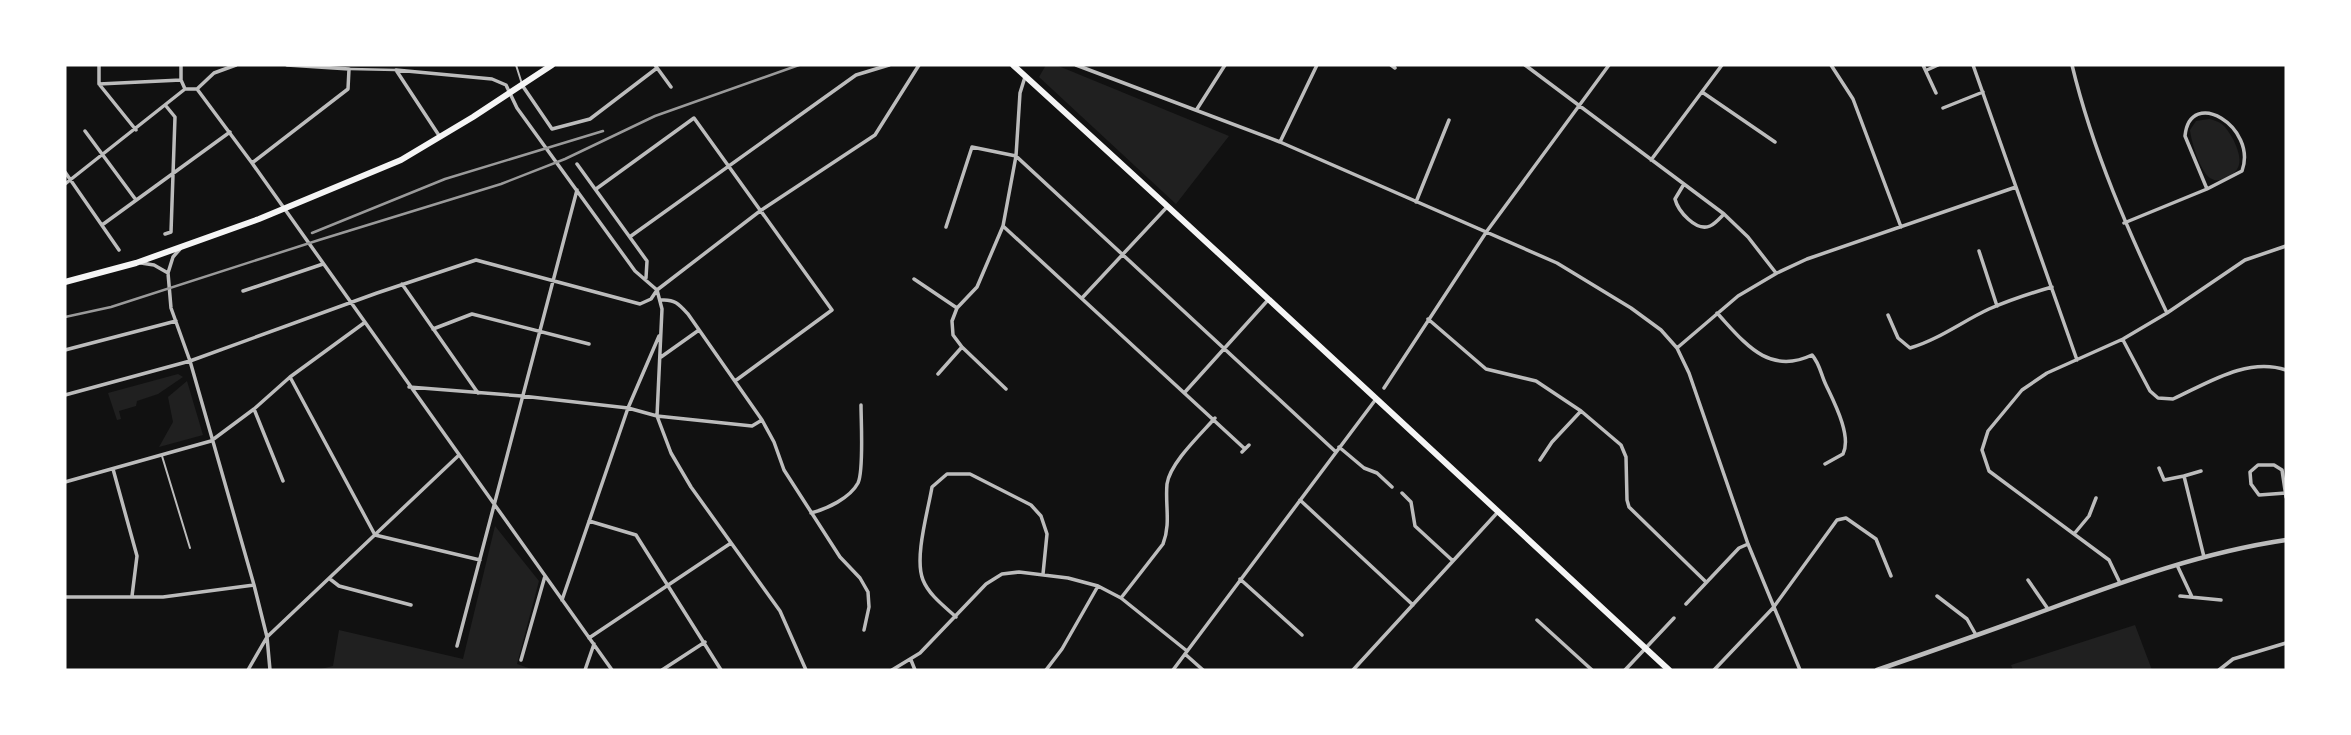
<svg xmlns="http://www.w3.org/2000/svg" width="2351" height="735" font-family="'IBM Plex Serif',serif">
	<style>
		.green { fill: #202020 }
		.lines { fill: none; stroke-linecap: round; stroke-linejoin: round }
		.service { stroke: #bcbcbc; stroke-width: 2 }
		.pedestrian { stroke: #bcbcbc; stroke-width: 2.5 }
		.minor { stroke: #bcbcbc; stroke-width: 3.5 }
		.tertiary { stroke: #bcbcbc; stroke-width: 4.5 }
		.trunk { stroke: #f5f5f5; stroke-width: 6 }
		.rail { stroke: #9a9a9a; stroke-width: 2.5 }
	</style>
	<rect width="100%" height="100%" fill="#111"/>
	<path class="green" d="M1046 65H1056L1229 136 1176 204 1039 77Z
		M2209 119C2223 122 2226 127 2233 139 2240 154 2245 168 2228 177 2223 179 2217 182 2212 179 2201 175 2191 141 2190 130L2196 121Z
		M178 374 183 377 158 394 137 401 136 406 119 411 121 419 117 420 108 393Z
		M187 381 203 435 159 447 173 422 168 397Z
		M495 526 539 581 517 664 534 670H317L333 666 339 630 463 659Z
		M2135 625 2152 670H2013L2011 665Z"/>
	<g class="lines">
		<path class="service" d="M516 65 522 84
			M162 456 190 548"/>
		<path class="pedestrian" d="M350 69 396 70"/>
		<path class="minor" d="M99 65V84L136 130
			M181 65V80L185 89
			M287 65 349 69
			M655 65 671 87
			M1076 65 1280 142 1557 263 1631 308 1661 330 1677 348 1689 373 1748 544 1800 670
			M1391 65 1395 68
			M1525 65 1724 214 1748 237 1776 273
			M1831 65 1853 99 1901 227
			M1923 65 1936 93
			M1973 65 2077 360
			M2072 65C2093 152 2129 233 2167 313
			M396 70 492 79 506 85 517 108 635 271 657 290 662 309 657 416 671 453 691 487 780 611 806 670
			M396 70 440 137
			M1927 70 1938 65
			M99 84 181 80
			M522 85 552 129 590 119 657 68
			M185 89H197L214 73 236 65
			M197 89 252 163 612 670
			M1702 92 1775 142
			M1943 108 1983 92
			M1197 109 1225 65
			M85 131 136 200
			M1280 142 1317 65
			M1651 160 1722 65
			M252 163 348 89 349 69
			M577 164 647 261 646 278
			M65 172 119 250
			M65 184 185 89
			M1684 184 1675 199C1678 211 1696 232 1710 226 1715 224 1720 218 1724 214
			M596 189 694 118 832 310 735 381
			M1416 202 1449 120
			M2124 223 2207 189 2242 171C2258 127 2190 86 2185 136L2207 189
			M102 225 230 132
			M1003 226 1245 449
			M946 227 972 147 1016 156 1336 452
			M165 234 171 232 175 117 166 106
			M631 236 856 75 889 65
			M180 249 173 257 168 273 171 308 190 361 254 585 267 637 270 670
			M1979 251 1997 306
			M141 263 154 265 168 273
			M914 279 957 308
			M402 284 478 393
			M243 291 323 264
			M1082 298 1167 207
			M1717 313C1744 342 1768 376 1812 355 1820 364 1821 375 1826 385 1834 402 1852 436 1843 454L1825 464
			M1888 315 1898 338 1910 348C1938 340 1963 321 1989 309 2010 300 2031 293 2052 287
			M1428 319 1486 369 1536 381 1581 411 1621 445 1626 457 1627 500 1629 507 1706 582
			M433 329 472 314 589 344
			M2123 340 2150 391 2158 398 2173 399C2208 383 2247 357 2286 370
			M1677 348 1738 296 1777 273 1807 259 2016 187
			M65 350 176 321
			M661 357 699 330
			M938 374 962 347
			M290 377 375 535 480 560
			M409 387 522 396 628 408 657 416 752 426 762 420 688 314C679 304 675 299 661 300
			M1384 388 1487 231 1609 65
			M1006 389 962 347 953 335 952 321 957 308 977 287 1003 226 1016 156 1020 93 1025 77
			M1185 392 1268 300
			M65 395 190 361 377 293 476 260 640 304 651 299 657 290 760 211 875 135 919 65
			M254 409 283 481
			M762 420 774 442 784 470 840 557 860 578 868 592 869 607 864 630
			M1339 447 1364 468 1377 473 1392 487
			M1242 452 1249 445
			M1540 460 1552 442 1581 411
			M2159 468 2164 480 2184 476 2204 557
			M113 469 137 556 132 596
			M2184 476 2201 471
			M65 482 211 441 254 409 290 377 364 323
			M1402 493 1411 502 1415 526 1453 561
			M2286 493 2259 495 2251 484 2250 472 2258 465H2274L2282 470 2286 497
			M1300 500 1413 605
			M811 513C827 509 850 498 858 483 864 471 861 421 861 405
			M589 521 636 535 721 670
			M2074 534 2089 516 2096 498
			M2177 565 2192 597
			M330 579 339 586 411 605
			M1240 579 1302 635
			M2028 580 2048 609
			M2120 583 2109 560 1989 471 1982 450 1988 431 2022 390 2047 373 2123 339 2167 313 2245 260 2286 246
			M1937 596 1967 619 1976 635
			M2180 596 2221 600
			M65 597H163L254 585
			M1121 598 1163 544C1171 524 1165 505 1167 484 1170 463 1200 435 1215 418
			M562 600 628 408 659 336
			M1686 604 1739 548 1748 544
			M956 617C944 606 929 595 923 580 914 558 928 511 932 487L947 474H970L1031 505 1041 516 1047 534 1043 574
			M1537 620 1592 670
			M589 638 731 543
			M457 646 577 190
			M1185 654 1203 670
			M521 660 545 576
			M911 660 915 670
			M248 670 267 637 458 456
			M585 670 594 644
			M662 670 705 642
			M892 670 920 653 986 584 1002 574 1019 572 1068 578 1098 586 1121 598 1187 651
			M1046 670 1062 649 1098 586
			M1173 670 1376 399
			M1353 670 1497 513
			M1625 670 1674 618
			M1714 670 1773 608 1837 520 1846 518 1876 539 1891 576
			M2219 670 2233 659 2286 643"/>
		<path class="tertiary" d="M1877 670C1935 650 1992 630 2049 609 2127 580 2204 552 2286 540"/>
		<path class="trunk" d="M1013 65C1233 265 1451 468 1669 670
			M65 282 136 263 259 219 401 160 473 117 552 65"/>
		<path class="rail" d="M312 233 445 179 603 131
			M65 317 111 307 319 240 501 184 565 159 655 116 799 65"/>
	</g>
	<rect width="2351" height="735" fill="none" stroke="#ffffff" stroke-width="133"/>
</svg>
